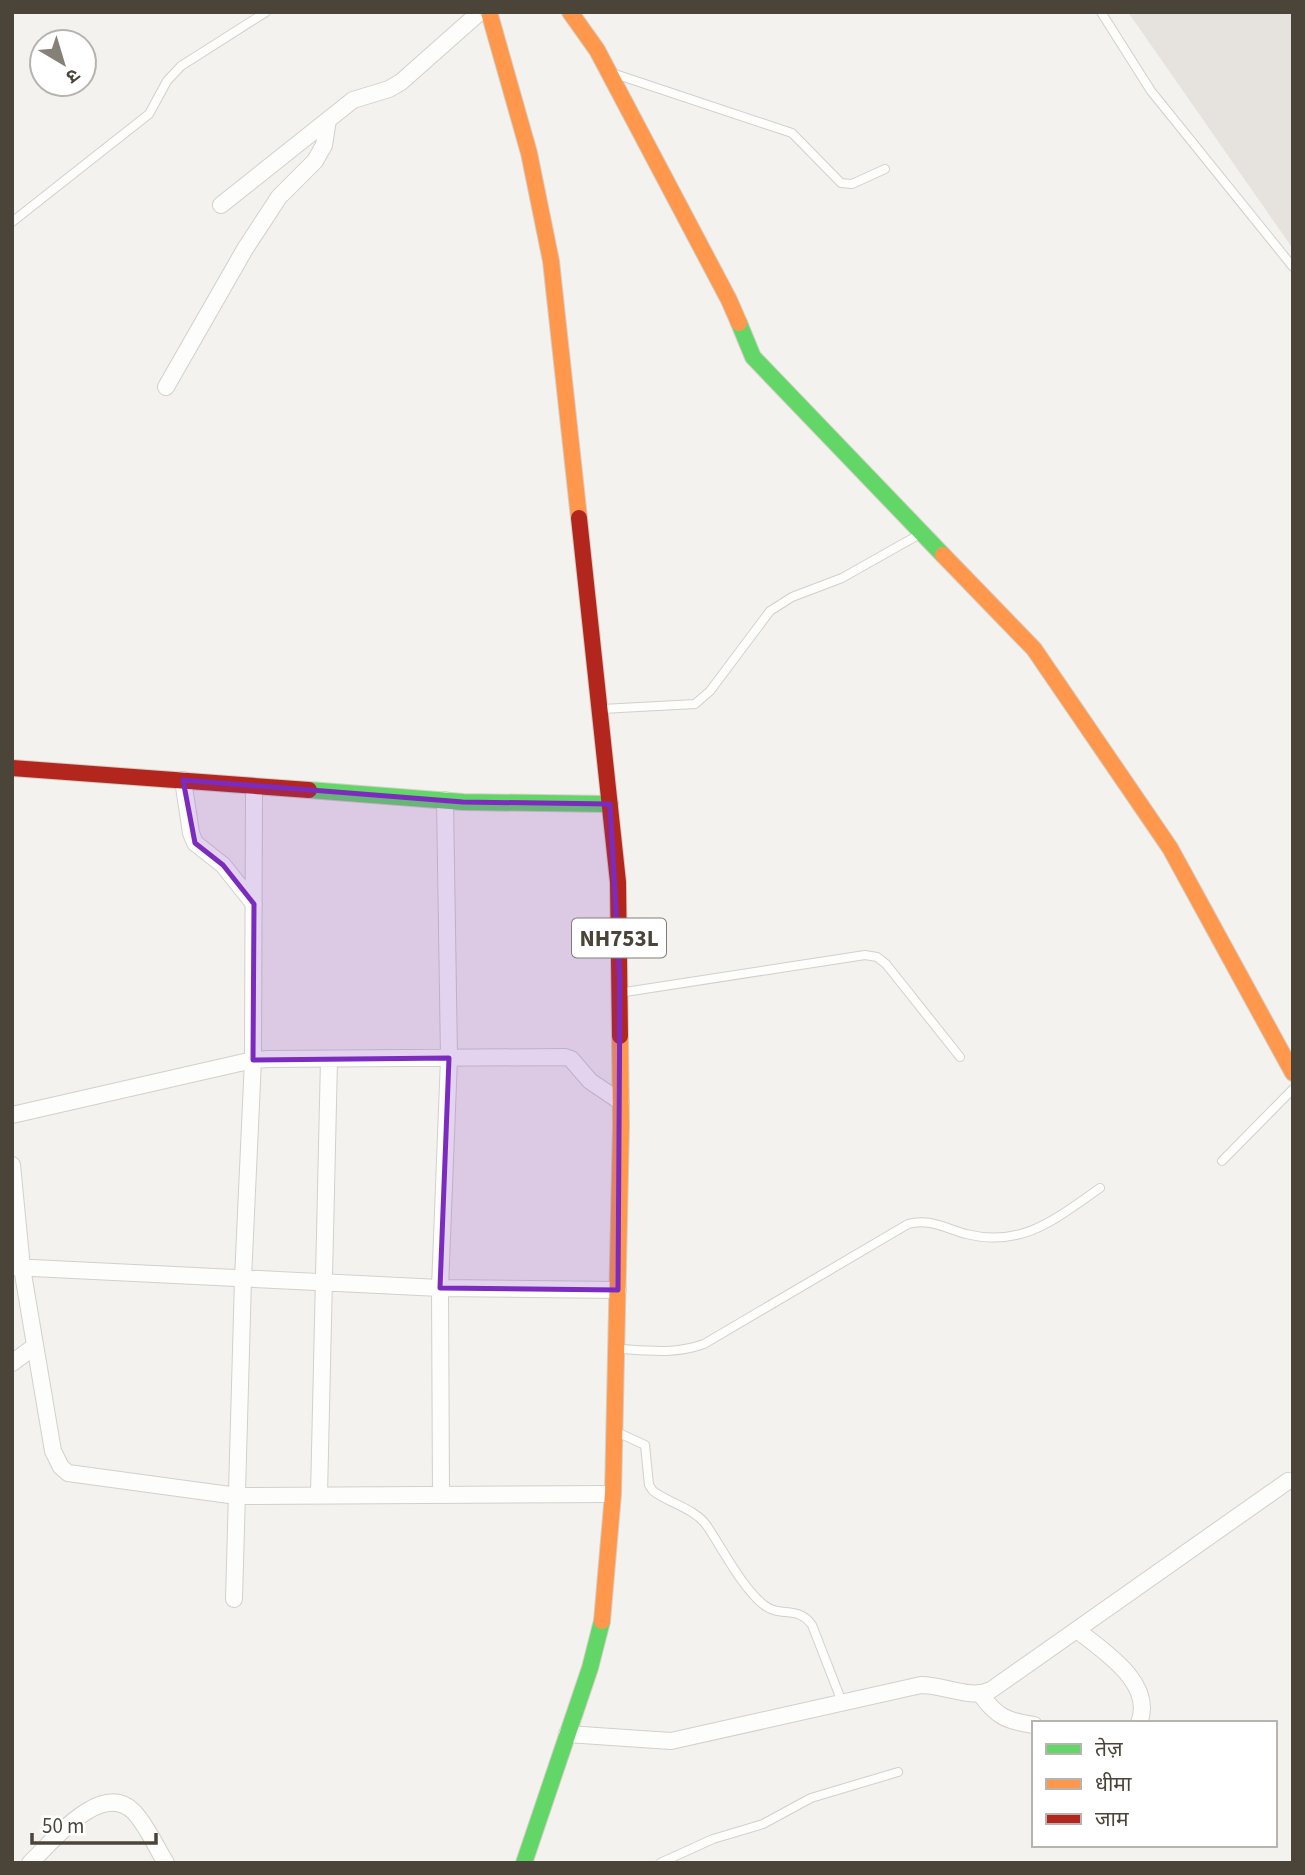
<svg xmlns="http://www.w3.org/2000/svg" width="1305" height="1875" font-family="'Source Sans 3','Noto Sans Devanagari',sans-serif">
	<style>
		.industrial { fill: #e6e2de }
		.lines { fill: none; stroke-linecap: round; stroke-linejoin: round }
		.lane-casing { stroke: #d2d0cb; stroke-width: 10 }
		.street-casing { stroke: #d2d0cb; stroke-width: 18 }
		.fast-casing { stroke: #d3cfc5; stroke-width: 18 }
		.slow-casing { stroke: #d3cfc5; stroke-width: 18 }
		.jam-casing { stroke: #d3cfc5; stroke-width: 18 }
		.lane { stroke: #fdfdfc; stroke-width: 8 }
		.street { stroke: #fdfdfc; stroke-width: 16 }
		.fast { stroke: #63d668; stroke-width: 16 }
		.slow { stroke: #ff974d; stroke-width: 16 }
		.jam { stroke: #b3261e; stroke-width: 16 }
		.marked { fill: #7b2cbf; fill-opacity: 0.2; stroke: #7b2cbf; stroke-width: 5; stroke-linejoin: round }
		.labels { text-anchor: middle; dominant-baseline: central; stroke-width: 6; stroke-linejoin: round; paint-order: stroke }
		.shield { fill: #fff; stroke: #817c74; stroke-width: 2 }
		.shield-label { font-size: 23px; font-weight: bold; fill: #4b4439 }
	</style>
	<rect width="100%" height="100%" fill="#f4f2ee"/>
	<path class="industrial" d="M1128 12H1293V249Z"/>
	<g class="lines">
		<g class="lane-casing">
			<path id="lane" d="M1101 12 1151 91 1293 267
				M615 74 792 133 841 183 852 184 885 169
				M12 222 149 114 167 81 181 66 266 12
				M602 709 695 704 710 691 770 611 792 597 842 578 920 534
				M625 992 865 955 877 957 886 964 960 1057
				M1222 1161 1293 1089
				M622 1349C651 1351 676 1354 704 1344L908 1224C929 1218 945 1228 966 1234 1023 1248 1055 1219 1100 1188
				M621 1434 645 1445 649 1485 653 1491C669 1503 696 1509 707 1526 722 1548 743 1589 764 1605 780 1618 798 1605 812 1625L842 1702
				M660 1863 713 1839 763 1824 811 1798 898 1772"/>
		</g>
		<g class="street-casing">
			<path id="street" d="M221 205 353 100 389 89 401 82 480 12
				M166 387 245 249 279 197 315 161 324 145 328 120
				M183 780 191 833 195 843 223 865 254 904
				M12 1115 253 1060 268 1059 565 1057 571 1059 590 1081 621 1102
				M12 1165 22 1268 53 1451 61 1467 68 1473 237 1496 613 1494
				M12 1267 440 1288 618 1290
				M12 1363 35 1346
				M319 1495 329 1059
				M441 1495 440 1288 449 1058 445 800
				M234 1599 243 1279 253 1060 254 786
				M1077 1630C1103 1651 1155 1683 1139 1723
				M981 1695C997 1717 1007 1721 1034 1725
				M567 1734 671 1741 921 1685C945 1685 970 1700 991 1690L1288 1481
				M30 1863C53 1841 102 1779 134 1812 147 1826 156 1847 166 1863"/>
		</g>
		<g class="fast-casing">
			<path id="fast" d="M739 323 753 357 943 555
				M309 790 463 802 610 804
				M524 1863 590 1668 602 1621"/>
		</g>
		<g class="slow-casing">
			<path id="slow" d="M489 12 529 153 551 261 579 518
				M570 12 597 50 729 300 739 323
				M943 555 1034 649 1170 848 1293 1073
				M602 1621 613 1494 621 1126 620 1036"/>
		</g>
		<g class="jam-casing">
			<path id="jam" d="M579 518 618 882 620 1036
				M12 768 309 790"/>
		</g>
		<use href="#lane" class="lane"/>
		<use href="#street" class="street"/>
		<use href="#fast" class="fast"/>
		<use href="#slow" class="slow"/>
		<use href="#jam" class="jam"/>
	</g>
	<path class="marked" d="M183 780 463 802 610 804 620 979 618 1290 440 1288 449 1058 253 1060 254 904 223 865 195 843Z"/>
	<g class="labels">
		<rect class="shield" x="572" y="918.5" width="94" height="39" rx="5"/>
		<g class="shield-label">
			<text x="619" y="938">NH753L</text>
		</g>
	</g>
	<rect width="1305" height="1875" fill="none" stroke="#4b4439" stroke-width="28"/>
	<rect x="1032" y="1721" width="245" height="126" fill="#ffffff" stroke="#b7b4b0" stroke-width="2"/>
	<rect x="1046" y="1744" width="35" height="10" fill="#63d668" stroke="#b7b4b0" stroke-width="2"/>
	<text x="1095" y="1756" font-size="21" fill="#4b4439">तेज़</text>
	<rect x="1046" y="1779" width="35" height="10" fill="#ff974d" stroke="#b7b4b0" stroke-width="2"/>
	<text x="1095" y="1791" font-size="21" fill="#4b4439">धीमा</text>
	<rect x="1046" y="1814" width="35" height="10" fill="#b3261e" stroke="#b7b4b0" stroke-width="2"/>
	<text x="1095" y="1826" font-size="21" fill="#4b4439">जाम</text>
	<g transform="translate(63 63) rotate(142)"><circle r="33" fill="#ffffff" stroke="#b7b4b0" stroke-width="2"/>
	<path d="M0-5L12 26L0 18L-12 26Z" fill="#868178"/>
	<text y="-10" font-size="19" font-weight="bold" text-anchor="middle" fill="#4b4439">उ</text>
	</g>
	<path d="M32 1833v10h124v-10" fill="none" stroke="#4b4439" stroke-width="3.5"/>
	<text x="42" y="1833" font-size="21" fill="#4b4439" stroke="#ffffff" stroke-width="5" paint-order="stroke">50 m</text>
</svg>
